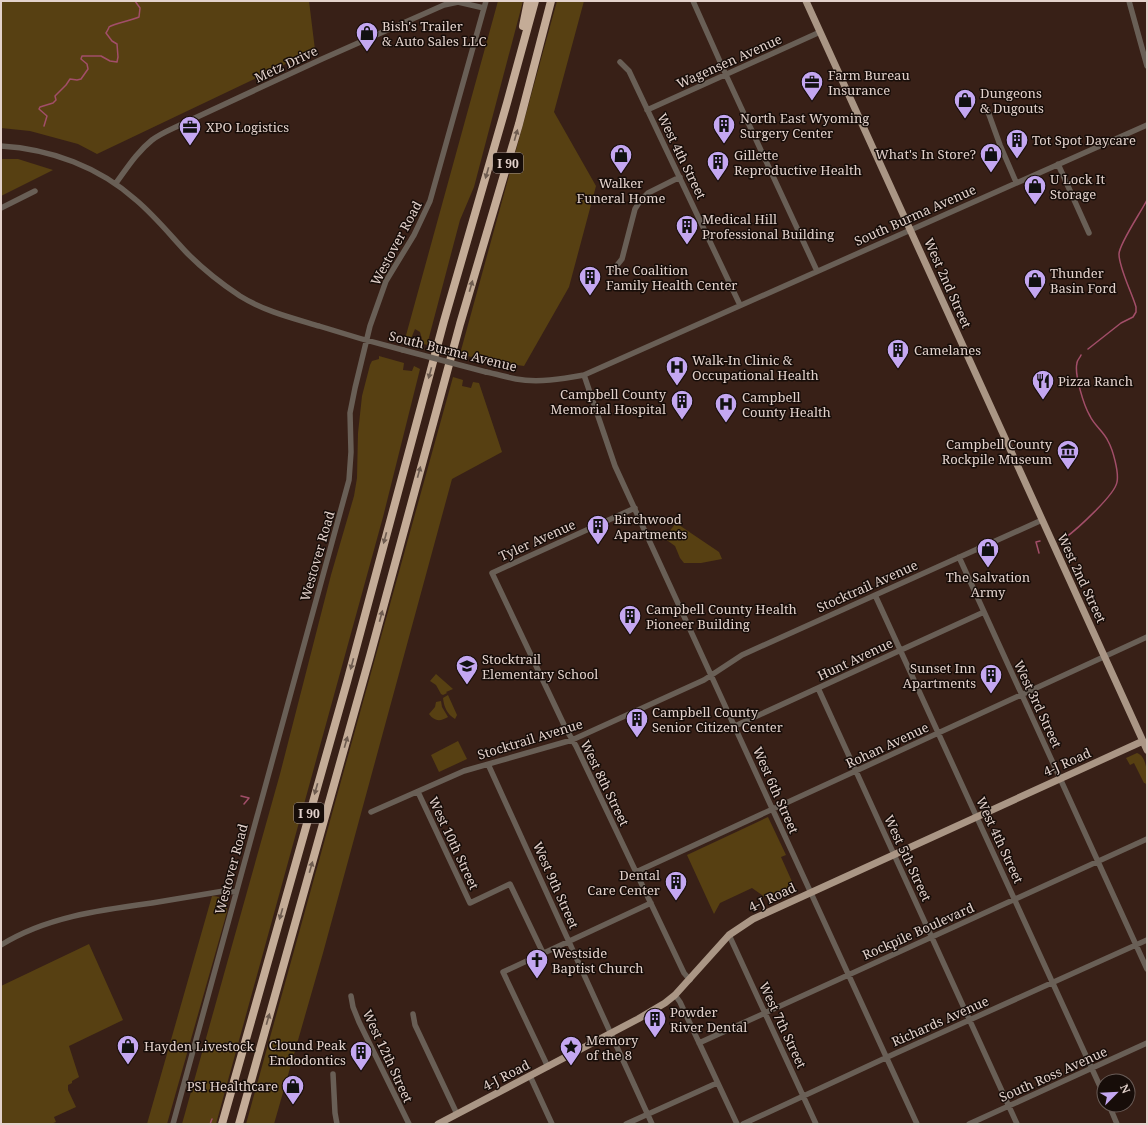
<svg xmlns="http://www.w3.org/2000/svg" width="1148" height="1125" font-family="'Noto Serif',serif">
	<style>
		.green { fill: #574012 }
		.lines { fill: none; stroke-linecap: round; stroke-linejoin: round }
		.stream { stroke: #a24e69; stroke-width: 1.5 }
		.minor { stroke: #695f56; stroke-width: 5.5 }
		.major { stroke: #aa9685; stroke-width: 7 }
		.highway { stroke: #c4ac97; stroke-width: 8 }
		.minor-bridge { stroke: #695f56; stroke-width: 5.5 }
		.oneway { fill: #6e5c50 }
		.labels { text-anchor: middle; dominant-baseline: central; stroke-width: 3; stroke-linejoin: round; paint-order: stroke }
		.shield { fill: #170d09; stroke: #a69792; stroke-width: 1 }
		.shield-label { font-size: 12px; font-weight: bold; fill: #e3d2cc }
		.poi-label { font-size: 13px; fill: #e3d2cc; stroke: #170d09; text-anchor: start }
		.street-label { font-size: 13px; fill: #e3d2cc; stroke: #170d09 }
	</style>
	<rect width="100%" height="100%" fill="#382017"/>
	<path class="green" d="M1 1H309L315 50 97 154 78 144 30 131 1 128Z
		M498 1H523L474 187 460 220 427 345 420 343 422 339 420 332 415 329 410 341 405 339Z
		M557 1H584L554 112 596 186 569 287 524 366 487 361 460 354Z
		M1 159H18L53 170 1 196Z
		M379 356 404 363 403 370 412 371 414 366 420 369 383 517 216 1124H182L280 774 331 575 354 496 357 478 358 433 362 396 370 365 372 361 379 359Z
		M453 377 463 380 462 386 471 388 473 382 479 383 502 452 452 479 323 953 274 1124H246Z
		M676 523 719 552 722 559 701 563H684L680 558 675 546 664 538Z
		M436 674 453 689 446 692 447 693 443 695 441 694 436 685 430 681Z
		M448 695 457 715 455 719C447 714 444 707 443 698Z
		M441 701 442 707 448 717C440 722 434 721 429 714L435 707 436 702Z
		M458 741 467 759 439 772 431 755Z
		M1137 753C1148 757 1147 776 1147 786L1145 783H1144L1134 763 1130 765 1126 758Z
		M768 817 786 855 781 857 794 886 766 898 752 888 720 903 714 914 687 855Z
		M212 896C219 896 223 899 227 903V912L167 1124H147Z
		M89 944 123 1020 69 1046 79 1077 72 1081V1083L68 1085V1090L76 1107 54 1117 56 1122 51 1124H1V986Z"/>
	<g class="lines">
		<path class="stream" d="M44 126 47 116 39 109 40 107 53 103 56 100 55 96 66 85 70 79 77 80 81 79 88 69 87 64 81 59 82 56H101L110 61 117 62 118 57 117 44 112 41 106 33C106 33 109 28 109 27 113 24 133 20 139 17L140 8 135 1
			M1088 349 1121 323 1133 317 1136 312V307C1132 293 1119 268 1119 254 1119 244 1141 212 1147 200
			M1065 538C1076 530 1115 495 1117 482 1119 472 1113 450 1108 441 1104 432 1094 425 1090 416 1084 406 1074 374 1077 363 1077 360 1080 358 1081 355
			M1039 553 1036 542 1040 541
			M241 796 249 798 244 804
			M210 1124 212 1119"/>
		<path class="minor" d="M693 1 726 75 817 271
			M1129 1 1147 66
			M620 62 629 71 740 305
			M987 109 1000 145 1016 182
			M647 110 820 32
			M1 146C51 149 99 167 136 200 155 216 171 236 188 254 204 270 222 284 240 296 264 311 292 318 319 326 347 335 375 343 403 350
			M1058 164 1089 233
			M116 183C127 168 137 152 152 140 161 133 172 129 182 124L322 59 444 5 458 2 484 8
			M1 208 35 191
			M614 269 622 259 635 209 640 201 648 193 680 177
			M486 372C496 374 506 377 516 379 538 383 562 379 584 375L1147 125
			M584 375 615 466 917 1124
			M635 508 492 573 566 729 576 746 684 973 690 980
			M959 557 1147 969
			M875 595 1104 1095
			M818 688 1017 1124
			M735 726 984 612
			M488 764 652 1124
			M418 792 470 903 510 884 543 953
			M371 812 464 771 572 740 704 680 742 655 1042 520
			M636 872 1147 637
			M729 935 816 1124
			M1 945C46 917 100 910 152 903 176 899 200 895 224 891L236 892
			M675 995 680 1002 737 1124
			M351 996 353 1007 359 1022 409 1124
			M413 1014 415 1025 457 1114
			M699 1043 1147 839
			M548 1067 503 972 651 903
			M333 1074 335 1113 337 1124
			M530 1076 552 1124
			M1109 1105 1117 1124
			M173 1124 349 480 351 452 350 413 355 388 370 326 386 281 414 235 430 201 486 1
			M626 1124 717 1083
			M743 1124 894 1054 1147 940
			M969 1124 1147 1043"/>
		<path class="major" d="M806 1 1147 750
			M438 1124 638 1019 665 1003 675 995 729 935 753 919 1143 741"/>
		<path class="highway" d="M523 26 528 1
			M222 1124 347 682 444 321 507 103 535 1
			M239 1124 370 656 460 324 519 124 551 1"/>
		<path class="minor-bridge" d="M403 350 486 372"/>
	</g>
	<defs><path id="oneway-solid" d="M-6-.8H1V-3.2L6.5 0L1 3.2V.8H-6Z"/></defs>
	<g class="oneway">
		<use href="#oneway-solid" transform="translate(516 135) rotate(-74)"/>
		<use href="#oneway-solid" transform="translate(487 173) rotate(106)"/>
		<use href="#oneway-solid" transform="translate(471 286) rotate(-74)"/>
		<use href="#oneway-solid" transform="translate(430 373) rotate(105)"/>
		<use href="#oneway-solid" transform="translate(419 472) rotate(-75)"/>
		<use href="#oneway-solid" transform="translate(385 538) rotate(105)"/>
		<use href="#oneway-solid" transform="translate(381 616) rotate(-75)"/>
		<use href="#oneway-solid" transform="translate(352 664) rotate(105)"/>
		<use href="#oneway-solid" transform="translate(346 742) rotate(-74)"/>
		<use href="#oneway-solid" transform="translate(316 789) rotate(106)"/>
		<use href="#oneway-solid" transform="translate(311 867) rotate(-74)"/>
		<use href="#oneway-solid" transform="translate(281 914) rotate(106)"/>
		<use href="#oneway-solid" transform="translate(268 1019) rotate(-74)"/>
	</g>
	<defs>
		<g id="shop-pin" transform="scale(1.15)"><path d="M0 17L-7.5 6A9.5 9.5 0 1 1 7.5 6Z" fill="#c4a7f1" stroke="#170d09"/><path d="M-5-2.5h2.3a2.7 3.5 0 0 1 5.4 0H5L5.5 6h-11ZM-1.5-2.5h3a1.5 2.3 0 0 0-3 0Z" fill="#111"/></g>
		<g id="office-pin" transform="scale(1.15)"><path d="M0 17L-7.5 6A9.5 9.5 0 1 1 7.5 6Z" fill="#c4a7f1" stroke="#170d09"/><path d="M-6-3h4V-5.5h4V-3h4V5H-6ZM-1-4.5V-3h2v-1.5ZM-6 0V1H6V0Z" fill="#111"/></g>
		<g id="building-pin" transform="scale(1.15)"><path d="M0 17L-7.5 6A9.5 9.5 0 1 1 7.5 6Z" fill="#c4a7f1" stroke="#170d09"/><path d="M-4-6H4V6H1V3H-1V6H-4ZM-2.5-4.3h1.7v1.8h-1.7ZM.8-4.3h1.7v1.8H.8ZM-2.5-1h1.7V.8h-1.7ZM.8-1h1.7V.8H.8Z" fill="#111"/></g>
		<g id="hospital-pin" transform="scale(1.15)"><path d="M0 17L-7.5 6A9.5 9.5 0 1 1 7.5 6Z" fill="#c4a7f1" stroke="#170d09"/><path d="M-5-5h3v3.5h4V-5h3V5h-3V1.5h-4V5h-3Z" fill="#111"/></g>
		<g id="restaurant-pin" transform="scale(1.15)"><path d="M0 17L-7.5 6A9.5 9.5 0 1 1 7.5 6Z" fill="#c4a7f1" stroke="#170d09"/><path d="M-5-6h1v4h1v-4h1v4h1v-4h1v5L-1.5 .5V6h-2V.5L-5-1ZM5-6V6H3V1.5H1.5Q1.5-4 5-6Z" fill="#111"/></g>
		<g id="museum-pin" transform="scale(1.15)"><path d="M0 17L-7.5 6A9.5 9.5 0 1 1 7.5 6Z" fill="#c4a7f1" stroke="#170d09"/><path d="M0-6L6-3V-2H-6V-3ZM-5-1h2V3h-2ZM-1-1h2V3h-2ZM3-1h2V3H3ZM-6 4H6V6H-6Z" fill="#111"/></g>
		<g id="school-pin" transform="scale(1.15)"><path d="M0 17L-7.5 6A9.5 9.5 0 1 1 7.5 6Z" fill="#c4a7f1" stroke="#170d09"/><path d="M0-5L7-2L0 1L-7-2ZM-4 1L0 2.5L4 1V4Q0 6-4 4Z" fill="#111"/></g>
		<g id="church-pin" transform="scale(1.15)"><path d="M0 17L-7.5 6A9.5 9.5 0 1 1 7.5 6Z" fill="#c4a7f1" stroke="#170d09"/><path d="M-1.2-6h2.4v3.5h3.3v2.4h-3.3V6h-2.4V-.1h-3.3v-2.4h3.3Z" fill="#111"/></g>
		<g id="sight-pin" transform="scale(1.15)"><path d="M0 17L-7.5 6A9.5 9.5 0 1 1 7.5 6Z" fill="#c4a7f1" stroke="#170d09"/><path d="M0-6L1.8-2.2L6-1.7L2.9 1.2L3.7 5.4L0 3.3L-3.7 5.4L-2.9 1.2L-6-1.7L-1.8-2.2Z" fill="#111"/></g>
	</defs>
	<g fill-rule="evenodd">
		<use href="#shop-pin" x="367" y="33"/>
		<use href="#office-pin" x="812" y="82"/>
		<use href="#shop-pin" x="965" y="100"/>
		<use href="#building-pin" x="724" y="125"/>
		<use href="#office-pin" x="190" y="127"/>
		<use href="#building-pin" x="1017" y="140"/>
		<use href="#shop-pin" x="991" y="154"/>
		<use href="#shop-pin" x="621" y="155"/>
		<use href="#building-pin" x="718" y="162"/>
		<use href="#shop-pin" x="1035" y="186"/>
		<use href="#building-pin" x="687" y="226"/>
		<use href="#building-pin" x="590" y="277"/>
		<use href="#shop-pin" x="1035" y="280"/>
		<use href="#building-pin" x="898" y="350"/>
		<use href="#hospital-pin" x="677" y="367"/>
		<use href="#restaurant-pin" x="1043" y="381"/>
		<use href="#building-pin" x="682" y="401"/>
		<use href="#hospital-pin" x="726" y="404"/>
		<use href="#museum-pin" x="1068" y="451"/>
		<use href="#building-pin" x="598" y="526"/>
		<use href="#shop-pin" x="988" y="549"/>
		<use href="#building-pin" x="630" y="616"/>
		<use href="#school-pin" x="467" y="666"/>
		<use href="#building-pin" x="991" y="675"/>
		<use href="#building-pin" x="637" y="719"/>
		<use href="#building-pin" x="676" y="882"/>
		<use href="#church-pin" x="537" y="960"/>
		<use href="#building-pin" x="655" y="1019"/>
		<use href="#shop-pin" x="128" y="1046"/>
		<use href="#sight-pin" x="571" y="1047"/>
		<use href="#building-pin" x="361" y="1052"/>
		<use href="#shop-pin" x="293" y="1086"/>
	</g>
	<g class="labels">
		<g class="shield">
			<rect x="493" y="153" width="30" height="20" rx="3"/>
			<rect x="294" y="803" width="30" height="20" rx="3"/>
		</g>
		<g class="shield-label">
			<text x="508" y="163">I 90</text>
			<text x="309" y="813">I 90</text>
		</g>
		<g class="poi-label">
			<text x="382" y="26">Bish's Trailer<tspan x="382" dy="15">&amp; Auto Sales LLC</tspan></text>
			<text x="828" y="75">Farm Bureau<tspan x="828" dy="15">Insurance</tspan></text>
			<text x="980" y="93">Dungeons<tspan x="980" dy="15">&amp; Dugouts</tspan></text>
			<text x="740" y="118">North East Wyoming<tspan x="740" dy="15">Surgery Center</tspan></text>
			<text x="206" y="127">XPO Logistics</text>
			<text x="1032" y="140">Tot Spot Daycare</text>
			<text x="976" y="154" text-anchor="end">What's In Store?</text>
			<text x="734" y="155">Gillette<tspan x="734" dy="15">Reproductive Health</tspan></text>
			<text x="1050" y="179">U Lock It<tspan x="1050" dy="15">Storage</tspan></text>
			<text x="621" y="183" text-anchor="middle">Walker<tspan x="621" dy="15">Funeral Home</tspan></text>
			<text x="702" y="219">Medical Hill<tspan x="702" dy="15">Professional Building</tspan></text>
			<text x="606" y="270">The Coalition<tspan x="606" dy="15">Family Health Center</tspan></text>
			<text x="1050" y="273">Thunder<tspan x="1050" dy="15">Basin Ford</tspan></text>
			<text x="914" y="350">Camelanes</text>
			<text x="692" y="360">Walk-In Clinic &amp;<tspan x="692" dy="15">Occupational Health</tspan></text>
			<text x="1058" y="381">Pizza Ranch</text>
			<text x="666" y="394" text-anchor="end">Campbell County<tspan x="666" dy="15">Memorial Hospital</tspan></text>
			<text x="742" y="397">Campbell<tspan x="742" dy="15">County Health</tspan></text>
			<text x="1052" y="444" text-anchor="end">Campbell County<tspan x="1052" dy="15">Rockpile Museum</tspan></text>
			<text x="614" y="519">Birchwood<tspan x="614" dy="15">Apartments</tspan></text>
			<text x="988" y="577" text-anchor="middle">The Salvation<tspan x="988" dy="15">Army</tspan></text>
			<text x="646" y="609">Campbell County Health<tspan x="646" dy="15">Pioneer Building</tspan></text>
			<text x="482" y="659">Stocktrail<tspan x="482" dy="15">Elementary School</tspan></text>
			<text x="976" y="668" text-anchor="end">Sunset Inn<tspan x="976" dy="15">Apartments</tspan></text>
			<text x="652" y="712">Campbell County<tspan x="652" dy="15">Senior Citizen Center</tspan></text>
			<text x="660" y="875" text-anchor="end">Dental<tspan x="660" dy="15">Care Center</tspan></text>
			<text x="552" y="953">Westside<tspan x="552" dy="15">Baptist Church</tspan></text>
			<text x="670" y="1012">Powder<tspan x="670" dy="15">River Dental</tspan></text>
			<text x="586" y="1040">Memory<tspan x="586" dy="15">of the 8</tspan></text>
			<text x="346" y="1045" text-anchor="end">Clound Peak<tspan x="346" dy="15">Endodontics</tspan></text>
			<text x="144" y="1046">Hayden Livestock</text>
			<text x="278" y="1086" text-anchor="end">PSI Healthcare</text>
		</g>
		<g class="street-label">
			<text transform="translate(729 61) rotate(-24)">Wagensen Avenue</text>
			<text transform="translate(286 64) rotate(-25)">Metz Drive</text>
			<text transform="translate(682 156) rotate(64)">West 4th Street</text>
			<text transform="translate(915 215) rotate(-24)">South Burma Avenue</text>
			<text transform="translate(396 243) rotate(-62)">Westover Road</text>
			<text transform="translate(948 283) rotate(66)">West 2nd Street</text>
			<text transform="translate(453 351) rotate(14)">South Burma Avenue</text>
			<text transform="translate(537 540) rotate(-24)">Tyler Avenue</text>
			<text transform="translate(317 556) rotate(-74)">Westover Road</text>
			<text transform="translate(1082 578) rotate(65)">West 2nd Street</text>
			<text transform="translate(867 586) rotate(-24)">Stocktrail Avenue</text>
			<text transform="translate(855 659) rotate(-25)">Hunt Avenue</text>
			<text transform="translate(1038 704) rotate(65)">West 3rd Street</text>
			<text transform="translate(530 739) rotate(-17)">Stocktrail Avenue</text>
			<text transform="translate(887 745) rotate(-25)">Rohan Avenue</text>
			<text transform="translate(1067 762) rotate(-24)">4-J Road</text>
			<text transform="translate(605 783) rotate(64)">West 8th Street</text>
			<text transform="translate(776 790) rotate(66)">West 6th Street</text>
			<text transform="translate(1000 840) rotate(65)">West 4th Street</text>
			<text transform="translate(454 843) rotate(65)">West 10th Street</text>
			<text transform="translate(908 858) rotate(65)">West 5th Street</text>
			<text transform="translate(231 869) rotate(-75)">Westover Road</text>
			<text transform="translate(556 885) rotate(66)">West 9th Street</text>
			<text transform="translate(772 897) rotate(-25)">4-J Road</text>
			<text transform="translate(918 931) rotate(-24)">Rockpile Boulevard</text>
			<text transform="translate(940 1021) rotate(-24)">Richards Avenue</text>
			<text transform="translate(783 1025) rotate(65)">West 7th Street</text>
			<text transform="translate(388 1056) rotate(65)">West 12th Street</text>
			<text transform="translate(1053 1074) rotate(-24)">South Ross Avenue</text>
			<text transform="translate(506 1075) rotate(-27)">4-J Road</text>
		</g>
	</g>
	<rect width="1148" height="1125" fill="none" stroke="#e3d2cc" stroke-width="4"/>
	<g transform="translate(1116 1093) rotate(66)"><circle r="19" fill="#170d09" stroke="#695c57"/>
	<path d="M0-3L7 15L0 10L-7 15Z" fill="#c4a7f1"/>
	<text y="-6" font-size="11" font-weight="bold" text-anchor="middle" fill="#e3d2cc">N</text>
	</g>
</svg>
